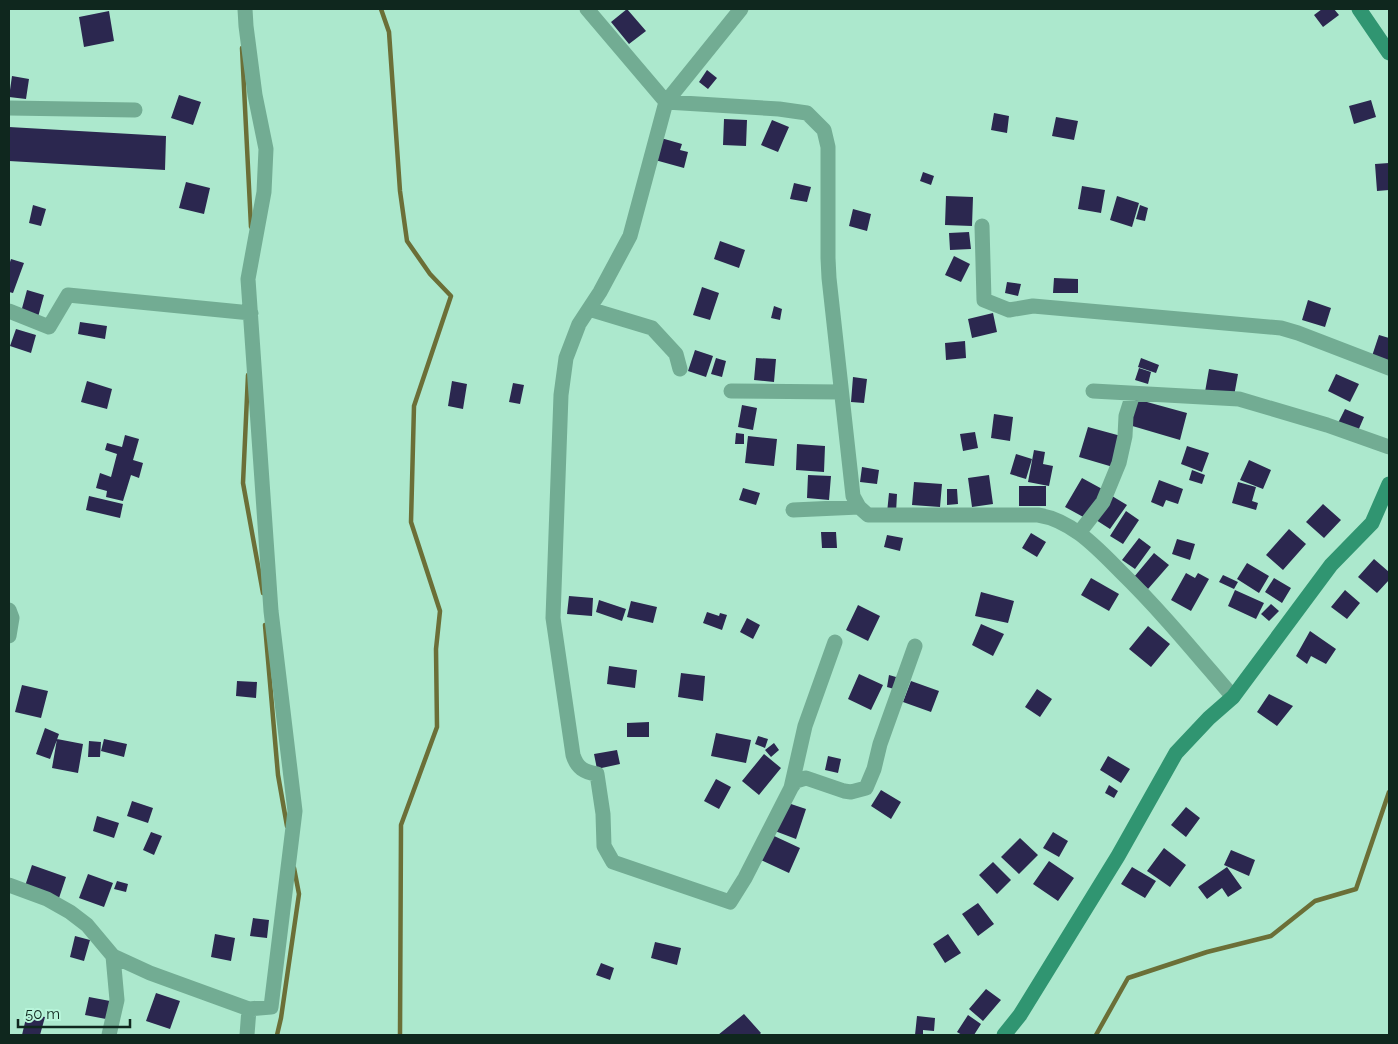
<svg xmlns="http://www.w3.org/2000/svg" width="1398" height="1044" font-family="Raleway,sans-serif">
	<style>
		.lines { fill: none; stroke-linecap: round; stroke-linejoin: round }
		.stream { stroke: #6b6f37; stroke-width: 4.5 }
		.building { fill: #2b274f }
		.minor { stroke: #72ac93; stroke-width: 15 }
		.secondary { stroke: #309571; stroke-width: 15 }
	</style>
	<rect width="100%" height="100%" fill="#ace8cd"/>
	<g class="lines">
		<path class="stream" d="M381 9 389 32 400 191 407 241 430 274 451 296 414 406 411 522 440 611 436 649 437 727 401 825 400 1035
			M242 48 251 227
			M248 375 243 483 263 593
			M265 625 278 775 287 826
			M277 1035 281 1018 299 894 294 868
			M1096 1035 1128 978 1207 952 1271 936 1315 901 1356 889 1389 792"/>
	</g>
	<path class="building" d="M627 9 646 31 629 44 611 22Z
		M1322 9H1334L1339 15 1323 27 1314 15Z
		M109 11 114 41 84 47 79 17Z
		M707 70 717 78 708 89 699 82Z
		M12 76 29 79 26 99 9 97Z
		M179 95 201 102 193 125 171 118Z
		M1371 100 1376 117 1354 124 1349 106Z
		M994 113 1009 116 1007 133 991 130Z
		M1056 117 1078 121 1074 140 1052 136Z
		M724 119 747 120 746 146 723 145Z
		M772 120 789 127 778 152 761 145Z
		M9 127 166 136 165 170 9 161Z
		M661 138 682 144 680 150 688 152 684 168 655 160Z
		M1389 163V190L1377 191 1375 164Z
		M923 172 934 176 931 185 920 181Z
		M186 182 210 188 204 214 179 208Z
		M794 183 811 187 807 202 790 199Z
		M1082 186 1105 190 1101 213 1078 209Z
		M946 196 973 197 972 226 945 225Z
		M1117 196 1139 203 1132 227 1110 220Z
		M33 205 46 209 41 226 29 223Z
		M1140 205 1148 208 1145 221 1136 219Z
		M853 209 871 214 867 231 849 226Z
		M969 232 971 249 950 250 949 233Z
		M720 241 745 250 739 268 714 259Z
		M954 256 970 264 961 282 945 275Z
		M11 259 24 263 13 293 9 292V265Z
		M1054 278 1078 279V293H1053Z
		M1007 282 1021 284 1018 296 1005 293Z
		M702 287 719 293 710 320 693 315Z
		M27 290 44 295 38 317 21 312Z
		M1308 300 1331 308 1325 327 1302 320Z
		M774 306 782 309 780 320 771 318Z
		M993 313 997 332 972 338 968 319Z
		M80 322 107 326 105 339 78 334Z
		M16 329 36 335 31 353 10 346Z
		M1379 335 1389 338V362L1372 356Z
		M965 341 966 358 946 360 945 343Z
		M695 350 713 356 706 377 688 371Z
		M716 358 726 361 722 377 711 374Z
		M756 358 776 359 774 382 754 380Z
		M1141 358 1159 365 1156 373 1138 367Z
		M1139 368 1151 372 1148 384 1135 380Z
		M1209 369 1238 374 1234 396 1205 392Z
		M1336 374 1359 384 1350 402 1328 391Z
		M853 377 867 379 864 403 851 402Z
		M87 381 112 389 107 409 81 402Z
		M452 381 467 384 463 409 448 406Z
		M513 383 524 385 520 404 509 402Z
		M1136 399 1187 413 1180 440 1129 425Z
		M742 405 757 408 753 430 738 427Z
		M1345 409 1364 417 1358 431 1338 423Z
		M994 414 1013 417 1010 441 991 438Z
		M1088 427 1121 436 1113 467 1079 457Z
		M975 432 978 448 963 451 960 434Z
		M736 433 744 434V444H735Z
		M125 435 139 439 133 460 143 463 139 478 131 475 123 501 106 497 107 491 96 488 100 473 111 477 117 454 105 450 107 443 122 447Z
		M748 436 777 439 774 466 745 463Z
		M797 444 825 446 824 472 796 470Z
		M1187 446 1209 453 1202 472 1181 464Z
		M1034 450 1045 452 1043 464 1053 466 1049 486 1028 482Z
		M1016 454 1032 459 1026 479 1010 474Z
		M1249 460 1271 470 1263 489 1240 480Z
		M862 467 879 470 877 484 860 482Z
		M1192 470 1205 475 1202 484 1189 480Z
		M808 475 831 476 829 500 807 498Z
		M989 475 993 504 972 507 968 478Z
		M1082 478 1104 490 1087 519 1065 507Z
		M1159 480 1183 489 1178 504 1166 500 1163 507 1151 502Z
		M914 482 942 484 940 507 912 505Z
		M1238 482 1256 487 1252 501 1258 503 1256 510 1232 503Z
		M1019 486H1046V506H1019Z
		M743 488 760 493 756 505 739 500Z
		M947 489H957L958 504 947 505Z
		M889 493 897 494 896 513H887Z
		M89 496 123 504 120 518 86 510Z
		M1112 496 1127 505 1110 529 1096 520Z
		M1323 504 1341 520 1324 538 1306 522Z
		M1126 511 1139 520 1123 544 1110 536Z
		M1289 529 1306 544 1283 570 1266 555Z
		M821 532H836L837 548H822Z
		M1031 533 1046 542 1037 557 1022 548Z
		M887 535 903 538 900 551 884 547Z
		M1139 538 1151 547 1135 569 1122 560Z
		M1177 539 1195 544 1190 560 1172 554Z
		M1154 553 1169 565 1148 589 1134 577Z
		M1374 559 1389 572V580L1377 593 1358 577Z
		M1247 563 1269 576 1259 593 1237 579Z
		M1186 573 1195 578 1198 573 1209 579 1191 611 1171 600Z
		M1223 575 1238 582 1234 589 1219 582Z
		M1091 578 1119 594 1109 611 1081 595Z
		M1274 578 1291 588 1282 603 1265 592Z
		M1235 590 1264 603 1256 619 1228 606Z
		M1345 590 1360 603 1347 619 1331 607Z
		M981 592 1014 601 1008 623 975 616Z
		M569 596 593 598 592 616 567 614Z
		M599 600 626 609 622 621 596 612Z
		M631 601 657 607 653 623 627 617Z
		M1271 604 1279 611 1269 621 1261 614Z
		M858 605 880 616 868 641 846 630Z
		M707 612 719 616 720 613 727 615 722 630 703 623Z
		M747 618 760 625 753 639 740 632Z
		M981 624 1004 634 993 656 972 645Z
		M1148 626 1170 644 1151 667 1129 649Z
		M1310 631 1336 649 1326 664 1311 656 1307 664 1296 656Z
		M609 666 637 670 635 688 607 684Z
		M681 673 705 676 703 701 678 697Z
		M859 674 883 685 871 710 848 699Z
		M889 675 896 677 894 689 887 687Z
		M237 681 257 682 256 698 236 696Z
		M911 681 939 691 931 712 903 702Z
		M22 685 48 691 41 718 15 712Z
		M1037 689 1052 699 1040 717 1025 707Z
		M1269 694 1293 706 1277 726 1257 712Z
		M649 722V737H627V723Z
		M45 728 59 734 50 759 36 754Z
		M716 733 751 740 746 763 711 756Z
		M758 736 768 739 765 748 755 744Z
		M57 739 83 744 78 773 52 768Z
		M104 739 127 744 124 757 101 751Z
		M89 741 101 742 100 757H88Z
		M774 743 779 750 771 757 765 750Z
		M617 750 620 764 597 769 594 754Z
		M764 754 781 768 759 795 742 781Z
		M828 756 841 759 838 773 825 770Z
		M1108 756 1130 769 1121 783 1100 770Z
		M716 779 731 787 719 809 704 801Z
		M1109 785 1118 791 1114 798 1105 793Z
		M881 790 901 802 891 819 871 806Z
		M132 801 153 808 148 823 127 816Z
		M785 802 806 809 796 839 775 831Z
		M1186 807 1200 818 1186 837 1171 825Z
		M97 816 119 823 114 838 93 831Z
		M151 832 162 836 154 855 143 850Z
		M1053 832 1068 841 1059 857 1043 848Z
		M772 835 800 848 789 873 761 860Z
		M1020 838 1038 855 1019 874 1001 857Z
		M1164 848 1186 865 1170 887 1147 871Z
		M1231 850 1255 860 1249 876 1224 865Z
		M1049 861 1074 878 1058 901 1033 884Z
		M993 862 1011 880 997 894 979 875Z
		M32 865 66 877 59 898 25 886Z
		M1132 867 1156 881 1145 898 1121 884Z
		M1227 867 1242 888 1228 897 1222 888 1207 899 1198 887Z
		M88 874 113 883 104 907 79 898Z
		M117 881 128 884 126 892 114 889Z
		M978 903 994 924 978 936 962 914Z
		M253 918 269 920 267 938 250 936Z
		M215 934 235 938 231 961 211 957Z
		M948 934 961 953 945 963 933 944Z
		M75 936 90 940 84 961 70 957Z
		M655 942 681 948 677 965 651 958Z
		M601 963 614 968 610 980 596 975Z
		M986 989 1001 1000 983 1021 969 1009Z
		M156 993 180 1001 170 1029 146 1021Z
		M89 997 110 1001 106 1019 85 1015Z
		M27 1014 45 1017 40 1035H22Z
		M744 1014 761 1033 759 1035H718Z
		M968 1015 981 1024 974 1035H962L957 1032Z
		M917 1016 935 1018 934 1031 923 1030V1035H915Z"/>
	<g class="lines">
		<path class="minor" d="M245 9 246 26 255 95 266 149 264 192 248 279 271 611 295 811 271 1007 249 1009
			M587 9 666 102 779 109 807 113 824 130 828 147V258L829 278 853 496 859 507 868 515H1038C1072 520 1098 549 1121 572 1161 611 1196 654 1233 697
			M741 9 666 102 630 236 600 292 579 324 566 358 561 395 553 618 573 755C577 768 584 772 597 774L603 814 604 846 613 862 730 902 745 878 791 788 796 781 806 778 844 791 851 792 866 788 874 769 880 744 915 646
			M9 108 135 110
			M982 226 984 300 1009 310 1033 306 1281 328 1298 333 1389 368
			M589 309 652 328 676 354 680 369
			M9 311 49 327 68 295 251 313
			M731 391 841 392
			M1093 391 1239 399 1327 425 1389 447
			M793 510 859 507
			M1079 533 1103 502 1119 463 1125 436 1126 416 1133 394
			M9 610 12 618 9 636
			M791 788 805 726 835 642
			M9 885 47 899 70 912 87 925 113 956 150 973 249 1009 247 1035
			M109 1035 117 1000 113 956"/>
		<path class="secondary" d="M1359 9 1389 53
			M1004 1035 1020 1015 1118 856 1176 753 1209 718 1233 697 1331 565 1372 523 1389 484"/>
	</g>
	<rect width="1398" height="1044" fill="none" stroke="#0f271e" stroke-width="20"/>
	<path d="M18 1019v8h112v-8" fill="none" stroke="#0f271e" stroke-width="2.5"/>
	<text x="25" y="1019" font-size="15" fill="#0f271e" stroke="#b8f5da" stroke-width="4" paint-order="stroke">50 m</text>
</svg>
